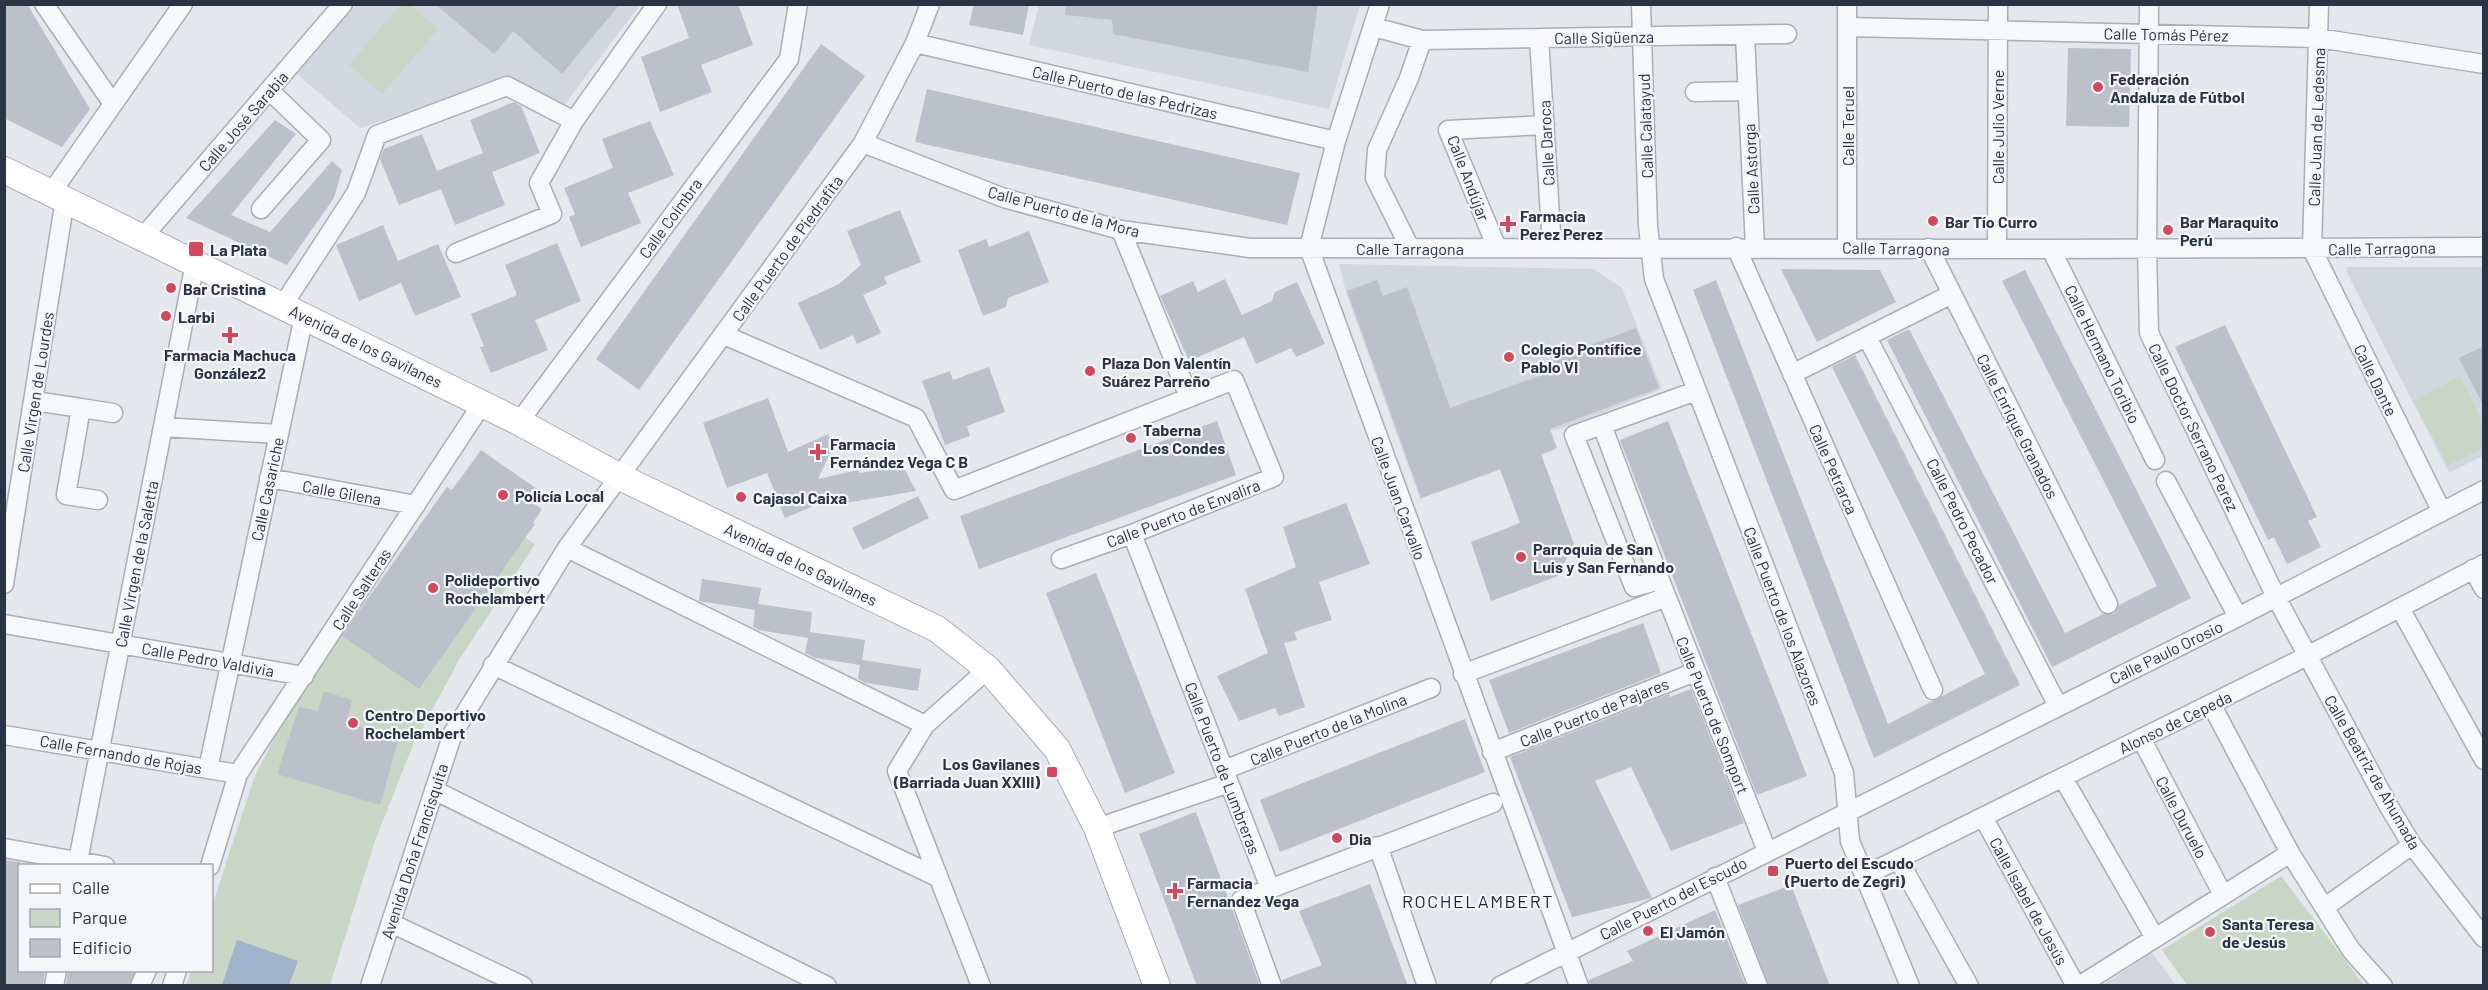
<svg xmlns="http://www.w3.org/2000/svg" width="2488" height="990" font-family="Barlow,sans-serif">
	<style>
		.built { fill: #d2d6de }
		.green { fill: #c9d6c5 }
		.water { fill: #9fb4cc }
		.building { fill: #bbc0ca }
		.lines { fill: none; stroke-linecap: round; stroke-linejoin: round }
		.street-casing { stroke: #a9aeb7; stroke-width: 21 }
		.secondary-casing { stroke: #a9aeb7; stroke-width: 28 }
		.street { stroke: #f7f8fa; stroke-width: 18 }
		.secondary { stroke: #fff; stroke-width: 26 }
		.poi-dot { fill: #d1495b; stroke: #f4f6f9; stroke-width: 2 }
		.labels { text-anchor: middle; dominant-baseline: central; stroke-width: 4.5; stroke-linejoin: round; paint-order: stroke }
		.street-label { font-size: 16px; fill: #2b3445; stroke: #f4f6f9 }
		.poi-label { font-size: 16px; font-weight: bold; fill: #2b3445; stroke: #f4f6f9; text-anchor: start }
		.neighbourhood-label { font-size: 18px; letter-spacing: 1.5px; fill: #1d2536; stroke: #f4f6f9 }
	</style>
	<rect width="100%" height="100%" fill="#e4e7ec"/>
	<path class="built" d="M356 5 640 4V5L561 109 505 81 360 128 297 74Z
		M1039 5H1360L1329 109 1029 45Z
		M1339 264 1594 269 1622 288 1662 389 1563 428 1549 431 1555 450 1420 499 1346 292Z
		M2347 267H2483V456L2449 473 2347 273Z
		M2152 953 2176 985 2101 986Z"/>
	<path class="green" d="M401 4 410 5 438 29 382 94 349 65Z
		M2460 376 2483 423V448L2448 465 2414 401Z
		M447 487 535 544 459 660 413 745 375 841 330 985 186 986 191 971 212 970V906L254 778 293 702Z
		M2281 876 2364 985H2187L2162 950Z"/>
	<path class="water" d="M237 940 298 961 289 985H222Z"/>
	<path class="building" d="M4 4H27L90 109 62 147 4 118Z
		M435 4H620L562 74 513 31 494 54Z
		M677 4H738L753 45 701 65 712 92 660 112 641 57 689 38Z
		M974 4H1029L1023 35 969 25Z
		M1066 4H1318L1308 72 1113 34 1112 20 1065 15Z
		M821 44 865 76 639 390 596 359Z
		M2068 48 2131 49 2129 127 2066 126Z
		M927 89 1300 173 1287 225 915 142Z
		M514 102 521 106 540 153 492 172 505 205 455 225 441 189 399 205 380 159 384 149 422 134 437 171 483 153 470 120Z
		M275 120 296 134 231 215 270 232 332 161 342 170 334 198 287 265 186 218Z
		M650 121 674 175 628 193 641 223 581 247 569 217 575 214 564 188 613 168 602 139Z
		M900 210 921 262 884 277 887 284 863 295 881 333 857 344 853 335 820 350 798 303 839 284 861 265 847 231Z
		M383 225 398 261 438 244 461 297 415 316 401 283 359 301 336 245Z
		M1029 231 1049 282 1008 298 1006 307 983 316 958 250 986 239 989 247Z
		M557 243 581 301 535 320 548 350 491 373 480 347 484 346 471 314 517 295 505 265Z
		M1781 269 1880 270 1896 302 1817 342Z
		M2025 270 2191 598 2052 667 1887 340 1909 329 2065 633 2103 614H2114L2119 605 2157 586 2002 281Z
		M1225 279 1242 315 1272 301 1275 292 1297 282 1325 344 1296 357 1291 348 1256 364 1244 337 1189 361 1160 296 1193 281 1198 292Z
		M1377 280 1383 296 1407 287 1450 408 1556 370 1552 359 1636 328 1659 388 1550 429 1557 448 1541 454 1574 544 1558 576 1491 601 1471 542 1520 523 1500 469 1421 498 1347 291Z
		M1716 280 1888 724 1985 674 1832 367 1855 355 2020 685 1874 758 1693 290Z
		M2225 325 2317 517 2308 521 2321 547 2287 564 2274 537 2268 540 2175 347Z
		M2484 346V407L2459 358Z
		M989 367 1005 412 967 426 970 436 945 445 922 381 950 371 953 380Z
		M768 398 788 452 828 434 833 447 818 479 858 470 860 473 903 466 916 491 828 506 823 502 785 518 767 473 727 488 703 423Z
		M1217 421 1236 475 979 569 960 516Z
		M1668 421 1807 776 1757 795 1620 440Z
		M481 450 537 489 529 500 542 509 533 523 535 524 419 689 342 636 447 487 452 490Z
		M918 496 929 518 863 550 852 528Z
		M1346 503 1370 564 1319 582 1332 620 1294 632 1297 640 1284 643 1305 707 1279 716 1275 708 1239 721 1217 676 1268 653 1245 589 1296 567 1283 527Z
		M1096 573 1175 773 1125 793 1046 593Z
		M702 579 761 588 758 604 812 612 810 632 865 640 862 660 921 669 918 691 866 683 858 679 860 665 816 658 805 653 808 638 759 630 753 627 755 610 699 601Z
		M1643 623 1661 673 1509 733 1489 680Z
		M1691 689 1744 823 1671 851 1631 767 1595 781 1652 898 1572 917 1510 757 1669 694 1670 697Z
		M324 691 352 700 346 723 399 738 380 805 277 774 299 707 318 711Z
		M1465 719 1485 772 1280 852 1260 800Z
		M1196 812 1230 903 1260 986H1197L1139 834Z
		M4 860 20 862V970H45L43 986H4Z
		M1370 884 1408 986H1283L1282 980 1322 965 1299 911Z
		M1791 885 1830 986H1769L1738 905Z
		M1715 910 1746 986H1590L1589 980 1633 961 1627 951Z
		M68 970H135L129 986H66Z"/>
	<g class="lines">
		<g class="street-casing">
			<path id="street" d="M44 4 113 104
				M1380 4 1336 141 1309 248 1579 986
				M1641 4 1648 226 1654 279 1844 773 1850 841 1910 986
				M2149 4 2147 248 2149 333 2276 597 2388 805 2412 845 2484 938
				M2319 4 2312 249 2442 512
				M1374 27 1422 40 1787 34
				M1847 27 2318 38 2484 64
				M1745 35 1755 247
				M1539 38 1552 248
				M915 43 1336 141
				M1695 92 1747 91
				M863 143 1004 198 1121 230 1250 248 2051 249 2484 247
				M51 193 183 4
				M261 209 321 140 269 90
				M1121 230 1189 397
				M143 237 343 4
				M1736 247 1933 690
				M1847 247V4
				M1410 248 1375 178 1377 150 1409 78 1422 40
				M1497 248 1448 130 1545 125
				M1929 248 2108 604
				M1997 249 1998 4
				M2051 249 2155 460
				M456 253 552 214 539 183 574 121
				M283 305 356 193 377 135 507 86 574 121 657 4
				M724 335 916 418 954 490 1234 380 1274 477 1132 534 1061 559
				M1867 337 2058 706
				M1792 374 1952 294
				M34 401 81 408 66 495 98 500
				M81 408 113 413
				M519 422 789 59 798 4
				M1602 425 1660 580 1634 587 1574 435 1696 391
				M163 427 278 434
				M269 478 416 505
				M2166 481 2238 617
				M1132 534 1270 888
				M567 548 925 725
				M2473 569 2484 589
				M1660 580 1767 851
				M4 584 65 199
				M2400 608 2484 760
				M4 624 304 676
				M493 665 939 878
				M1463 674 1666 597
				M2211 704 2290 853
				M4 735 238 774
				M2141 738 2223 895
				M1492 752 1695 672
				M208 769 304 316
				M1224 770 1431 688
				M2063 778 2155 938
				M434 790 827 986
				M1983 817 2076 986
				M1097 828 1229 783
				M1378 846 1427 986
				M4 848 105 866
				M1898 859 1969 986
				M77 866 195 263
				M210 866 238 774 482 404
				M1864 876 2307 656 2484 564
				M1715 877 1758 986
				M2325 907 2412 845
				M391 923 523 986
				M54 986 57 970
				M140 986 147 970
				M172 986 177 970
				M370 986 453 733 567 548 863 143 915 43 930 4
				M981 986 897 771 925 725 988 669
				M1272 986 1241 900 1493 803
				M1500 986 2238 617 2484 490
				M2079 986 2290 853 2351 950 2383 986"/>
		</g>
		<g class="secondary-casing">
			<path id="secondary" d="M4 170 519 422 620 477 937 629 988 669 1057 749 1097 828 1157 986"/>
		</g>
		<use href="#street" class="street"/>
		<use href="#secondary" class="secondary"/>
	</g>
	<g class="poi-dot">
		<circle cx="2098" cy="87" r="6"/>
		<circle cx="1933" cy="221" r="6"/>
		<path d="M1505 215h6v6h6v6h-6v6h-6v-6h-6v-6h6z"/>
		<circle cx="2168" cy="230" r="6"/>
		<rect x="188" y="241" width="16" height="16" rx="3"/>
		<circle cx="171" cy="288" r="6"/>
		<circle cx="166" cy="316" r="6"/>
		<path d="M227 326h6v6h6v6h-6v6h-6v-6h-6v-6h6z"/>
		<circle cx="1509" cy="357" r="6"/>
		<circle cx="1090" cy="371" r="6"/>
		<circle cx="1131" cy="438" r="6"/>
		<path d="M815 443h6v6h6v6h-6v6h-6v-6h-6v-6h6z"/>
		<circle cx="503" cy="495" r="6"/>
		<circle cx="741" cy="497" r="6"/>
		<circle cx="1521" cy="557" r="6"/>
		<circle cx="433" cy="588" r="6"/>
		<circle cx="353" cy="723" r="6"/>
		<rect x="1046" y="766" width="12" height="12" rx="3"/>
		<circle cx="1337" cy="838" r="6"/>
		<rect x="1767" y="865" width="12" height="12" rx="3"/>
		<path d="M1172 882h6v6h6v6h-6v6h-6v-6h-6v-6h6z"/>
		<circle cx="1648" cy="931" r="6"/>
		<circle cx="2210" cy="932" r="6"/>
	</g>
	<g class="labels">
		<g class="street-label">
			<text transform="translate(2166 34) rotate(1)">Calle Tomás Pérez</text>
			<text transform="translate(1604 37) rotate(-1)">Calle Sigüenza</text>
			<text transform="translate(1125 92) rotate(13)">Calle Puerto de las Pedrizas</text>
			<text transform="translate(243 121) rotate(-49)">Calle José Sarabia</text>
			<text transform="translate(1645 126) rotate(-92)">Calle Calatayud</text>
			<text transform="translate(1847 126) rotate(-90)">Calle Teruel</text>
			<text transform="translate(1997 127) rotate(-90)">Calle Julio Verne</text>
			<text transform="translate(2316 127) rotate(-88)">Calle Juan de Ledesma</text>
			<text transform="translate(1546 143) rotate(-93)">Calle Daroca</text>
			<text transform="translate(1751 169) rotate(-93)">Calle Astorga</text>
			<text transform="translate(1469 178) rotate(69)">Calle Andújar</text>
			<text transform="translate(1064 211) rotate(15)">Calle Puerto de la Mora</text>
			<text transform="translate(670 218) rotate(-54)">Calle Coímbra</text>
			<text transform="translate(787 248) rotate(-54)">Calle Puerto de Piedrafita</text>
			<text x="1410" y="248">Calle Tarragona</text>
			<text transform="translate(1896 248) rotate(1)">Calle Tarragona</text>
			<text transform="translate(2382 248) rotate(-1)">Calle Tarragona</text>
			<text transform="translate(366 346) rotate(26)">Avenida de los Gavilanes</text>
			<text transform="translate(2103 354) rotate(64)">Calle Hermano Toribio</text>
			<text transform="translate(2376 380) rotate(64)">Calle Dante</text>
			<text transform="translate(35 392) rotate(-81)">Calle Virgen de Lourdes</text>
			<text transform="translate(2018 426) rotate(63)">Calle Enrique Granados</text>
			<text transform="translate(2194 427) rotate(64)">Calle Doctor Serrano Perez</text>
			<text transform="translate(1834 469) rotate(66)">Calle Petrarca</text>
			<text transform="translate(267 489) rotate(-78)">Calle Casariche</text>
			<text transform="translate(342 492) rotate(10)">Calle Gilena</text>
			<text transform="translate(1399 498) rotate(70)">Calle Juan Carvallo</text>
			<text transform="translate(1183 513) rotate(-21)">Calle Puerto de Envalira</text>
			<text transform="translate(1963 521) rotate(63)">Calle Pedro Pecador</text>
			<text transform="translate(136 564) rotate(-79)">Calle Virgen de la Saletta</text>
			<text transform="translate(801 564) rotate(26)">Avenida de los Gavilanes</text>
			<text transform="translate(361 589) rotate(-57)">Calle Salteras</text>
			<text transform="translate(1783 616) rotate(69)">Calle Puerto de los Alazores</text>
			<text transform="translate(2166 652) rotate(-26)">Calle Paulo Orosio</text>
			<text transform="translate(208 659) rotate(10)">Calle Pedro Valdivia</text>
			<text transform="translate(1594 712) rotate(-22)">Calle Puerto de Pajares</text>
			<text transform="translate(1713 715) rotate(68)">Calle Puerto de Somport</text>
			<text transform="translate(2175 722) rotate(-26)">Alonso de Cepeda</text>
			<text transform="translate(1328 729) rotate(-22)">Calle Puerto de la Molina</text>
			<text transform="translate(121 754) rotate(10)">Calle Fernando de Rojas</text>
			<text transform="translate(1223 768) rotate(69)">Calle Puerto de Lumbreras</text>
			<text transform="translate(2373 772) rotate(60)">Calle Beatriz de Ahumada</text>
			<text transform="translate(2182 817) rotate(62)">Calle Duruelo</text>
			<text transform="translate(414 851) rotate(-72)">Avenida Doña Francisquita</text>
			<text transform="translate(1673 898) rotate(-27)">Calle Puerto del Escudo</text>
			<text transform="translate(2029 901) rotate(61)">Calle Isabel de Jesús</text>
		</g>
		<g class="poi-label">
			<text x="2110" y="78">Federación<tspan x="2110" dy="18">Andaluza de Fútbol</tspan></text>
			<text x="1520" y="215">Farmacia<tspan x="1520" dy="18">Perez Perez</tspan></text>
			<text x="1945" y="221">Bar Tío Curro</text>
			<text x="2180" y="221">Bar Maraquito<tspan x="2180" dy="18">Perú</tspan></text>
			<text x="210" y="249">La Plata</text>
			<text x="183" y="288">Bar Cristina</text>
			<text x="178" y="316">Larbi</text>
			<text x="1521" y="348">Colegio Pontífice<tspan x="1521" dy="18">Pablo VI</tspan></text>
			<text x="230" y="354" text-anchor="middle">Farmacia Machuca<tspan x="230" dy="18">González2</tspan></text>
			<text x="1102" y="362">Plaza Don Valentín<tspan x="1102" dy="18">Suárez Parreño</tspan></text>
			<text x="1143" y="429">Taberna<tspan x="1143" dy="18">Los Condes</tspan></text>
			<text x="830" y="443">Farmacia<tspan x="830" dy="18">Fernández Vega C B</tspan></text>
			<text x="515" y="495">Policía Local</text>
			<text x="753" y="497">Cajasol Caixa</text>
			<text x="1533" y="548">Parroquia de San<tspan x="1533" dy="18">Luis y San Fernando</tspan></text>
			<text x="445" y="579">Polideportivo<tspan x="445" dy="18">Rochelambert</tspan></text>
			<text x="365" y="714">Centro Deportivo<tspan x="365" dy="18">Rochelambert</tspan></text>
			<text x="1040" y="763" text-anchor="end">Los Gavilanes<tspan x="1040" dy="18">(Barriada Juan XXIII)</tspan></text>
			<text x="1349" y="838">Dia</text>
			<text x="1785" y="862">Puerto del Escudo<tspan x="1785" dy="18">(Puerto de Zegri)</tspan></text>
			<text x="1187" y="882">Farmacia<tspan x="1187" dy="18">Fernandez Vega</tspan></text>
			<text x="2222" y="923">Santa Teresa<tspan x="2222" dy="18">de Jesús</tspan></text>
			<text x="1660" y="931">El Jamón</text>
		</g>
		<g class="neighbourhood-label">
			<text x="1478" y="901">ROCHELAMBERT</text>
		</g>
	</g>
	<rect width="2488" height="990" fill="none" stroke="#2b3445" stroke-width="12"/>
	<rect x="18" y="864" width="195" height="108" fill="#f4f6f9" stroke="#a4a8b1" stroke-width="1.5"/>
	<rect x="30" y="884" width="30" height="9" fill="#ffffff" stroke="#a4a8b1" stroke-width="1.5"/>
	<text x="72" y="894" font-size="18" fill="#2b3445">Calle</text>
	<rect x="30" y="909" width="30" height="18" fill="#c9d6c5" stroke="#a4a8b1" stroke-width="1.5"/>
	<text x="72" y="924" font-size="18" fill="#2b3445">Parque</text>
	<rect x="30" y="939" width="30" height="18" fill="#bbc0ca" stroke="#a4a8b1" stroke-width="1.5"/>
	<text x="72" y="954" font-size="18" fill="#2b3445">Edificio</text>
</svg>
